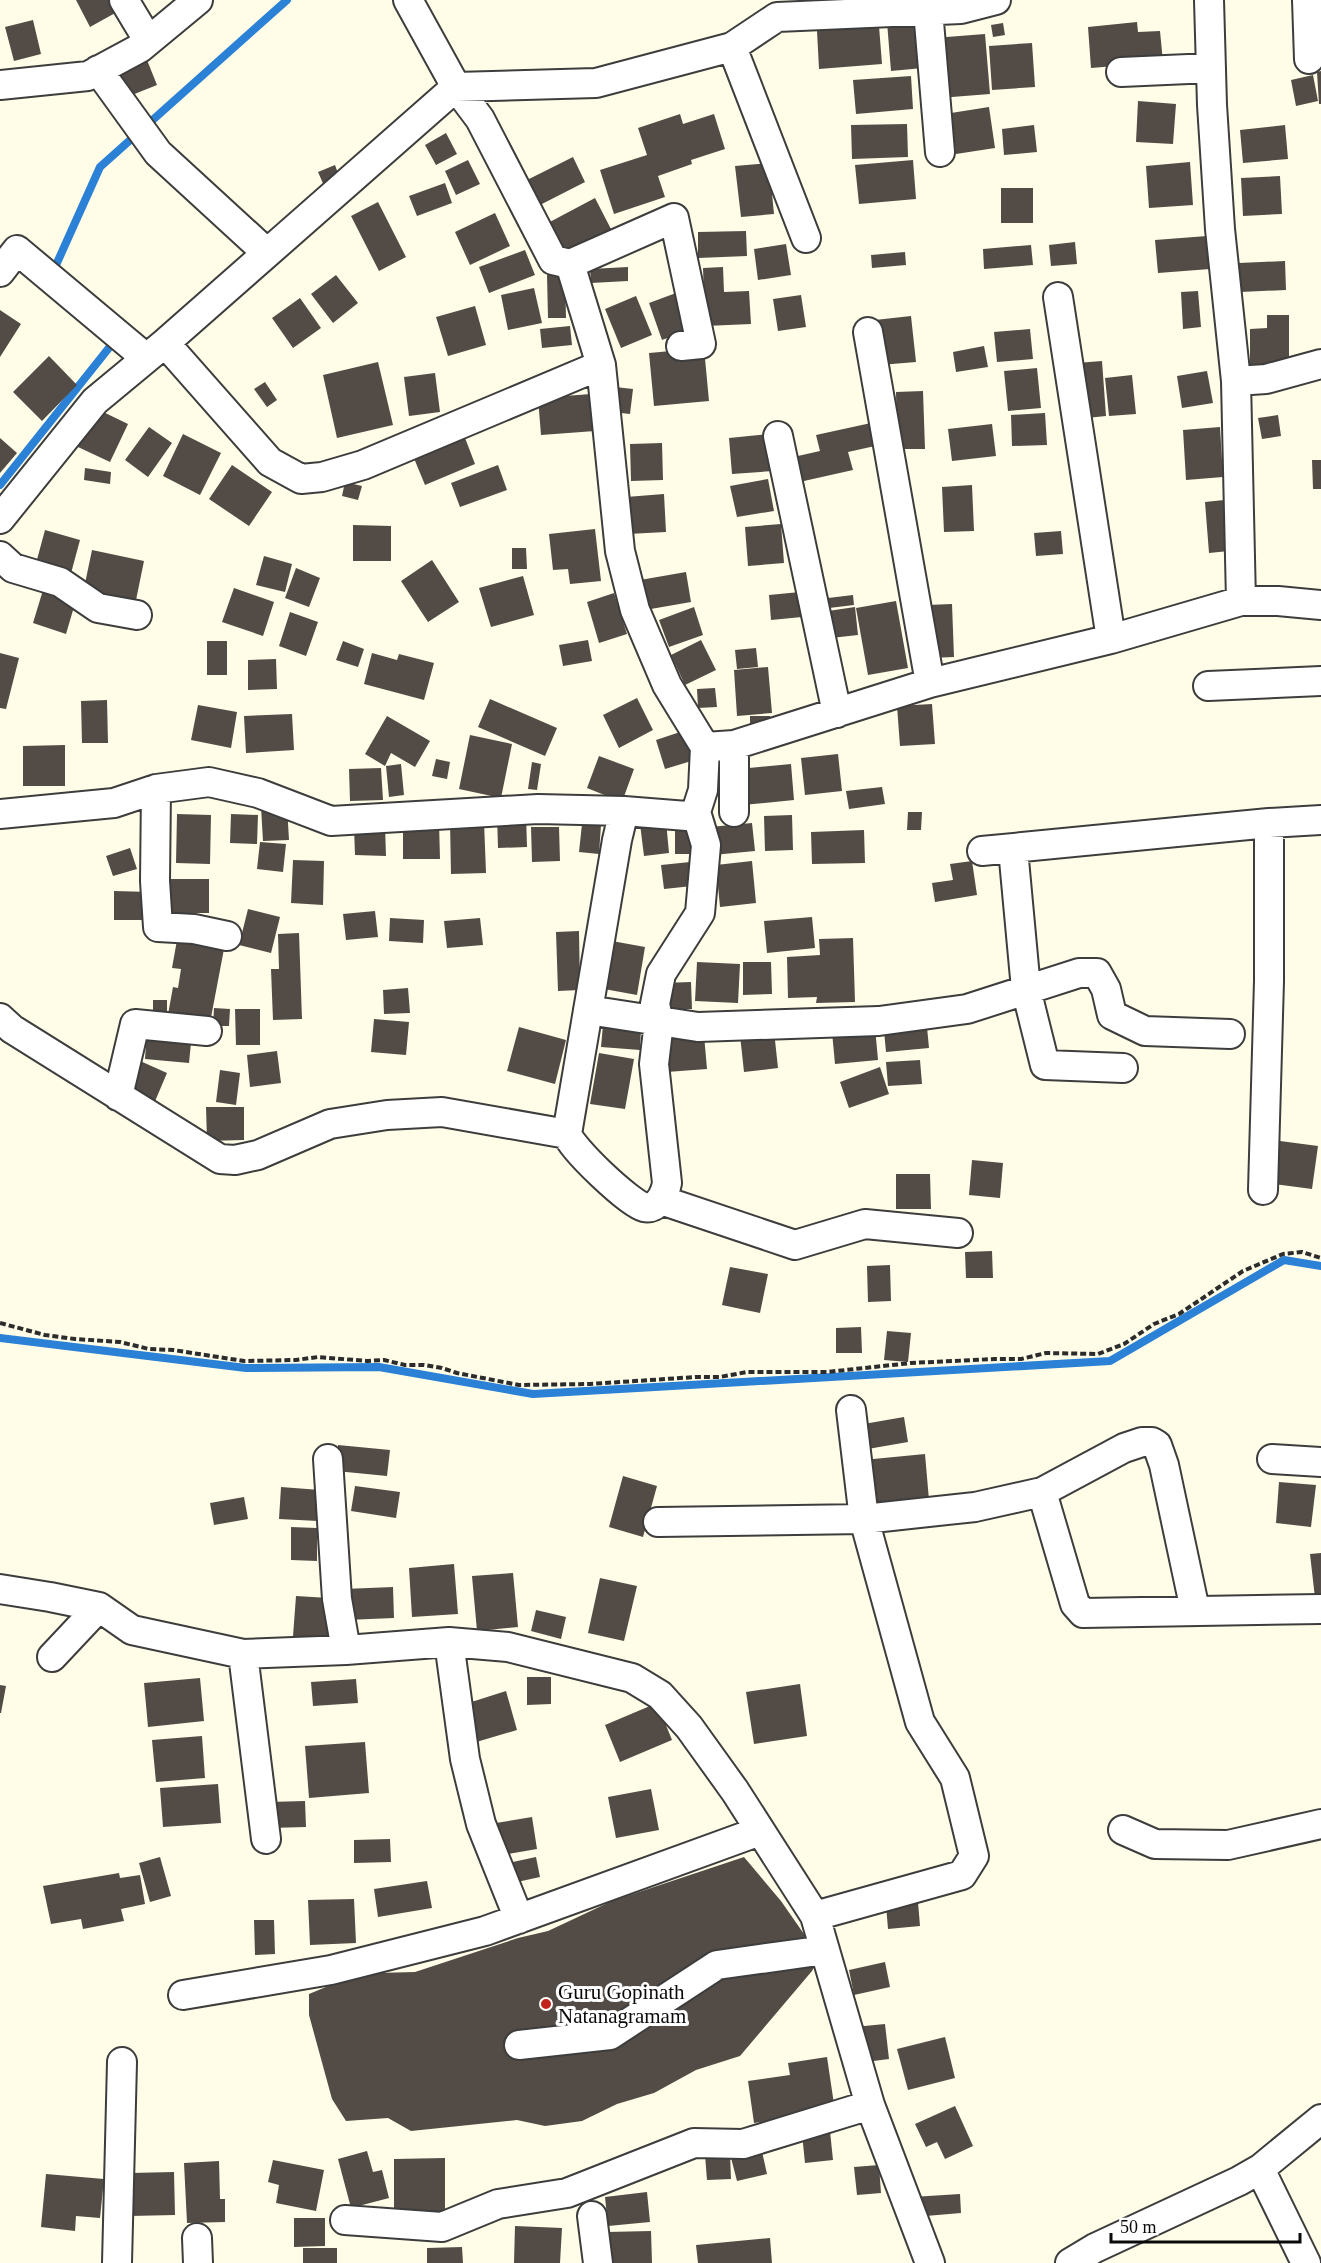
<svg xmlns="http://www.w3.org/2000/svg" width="1321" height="2263" font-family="'Times New Roman',serif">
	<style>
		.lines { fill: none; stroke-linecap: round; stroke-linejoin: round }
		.stream { stroke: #2b81d5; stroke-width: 8 }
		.building { fill: #534c46 }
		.minor-casing { stroke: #3d3d3d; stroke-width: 32 }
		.path { stroke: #2c2c2c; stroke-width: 4; stroke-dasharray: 6 3; stroke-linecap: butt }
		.minor { stroke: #fff; stroke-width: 28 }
		.poi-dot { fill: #c0231b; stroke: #fff; stroke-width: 2 }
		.labels { text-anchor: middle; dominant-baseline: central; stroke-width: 6; stroke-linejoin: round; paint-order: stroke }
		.poi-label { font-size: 21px; fill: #0a0a0a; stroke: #fff; text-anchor: start }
	</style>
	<rect width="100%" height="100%" fill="#fffde7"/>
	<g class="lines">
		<path class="stream" d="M52 274 100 167 287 0
			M0 485 112 344 107 340
			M0 1338 246 1368 379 1367 533 1394 1110 1361 1284 1260 1321 1266"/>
	</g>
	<path class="building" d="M76 0H111L117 12 90 27Z
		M918 19 923 68 891 71 887 22Z
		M33 20 41 54 14 61 5 27Z
		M1137 22 1138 32 1160 31 1163 62 1091 68 1088 27Z
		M1003 23 1005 35 993 37 991 25Z
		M879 26 882 64 819 69 817 31Z
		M985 34 990 94 939 98 934 38Z
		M1032 43 1035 87 992 90 989 46Z
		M147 60 157 85 127 97 118 72Z
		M1321 71V104H1319L1317 72Z
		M1313 75 1318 101 1296 106 1291 80Z
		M911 76 913 109 856 114 853 80Z
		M1138 101 1176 104 1173 144 1136 142Z
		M989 107 995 148 956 154 951 113Z
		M680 114 683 124 714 114 725 149 691 160 692 164 658 176 665 197 614 214 600 170 647 155 638 128Z
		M907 124 908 157 852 159 851 125Z
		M1034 125 1037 152 1004 155 1002 129Z
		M1285 125 1288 159 1243 163 1240 130Z
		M446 133 457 154 436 165 425 145Z
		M573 157 585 182 540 205 527 180Z
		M468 160 480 184 456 195 445 171Z
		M913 160 916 199 859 204 855 165Z
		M1190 162 1193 205 1149 208 1146 166Z
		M769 163 774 214 741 217 735 166Z
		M335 165 341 182 325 188 318 172Z
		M1280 176 1282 214 1243 216 1241 178Z
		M445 183 452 203 417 216 409 196Z
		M1001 188H1033V223H1001Z
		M595 198 612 231 563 257 546 224Z
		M378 202 406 257 379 271 351 216Z
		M495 213 510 246 470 265 455 232Z
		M746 231 747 256 698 258V232Z
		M1207 236 1210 269 1158 273 1155 240Z
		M1075 242 1077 264 1051 266 1049 245Z
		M786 244 791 275 758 280 754 249Z
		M1031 245 1033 265 984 269 983 249Z
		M525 250 535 275 489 293 479 267Z
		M905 252 906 265 872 268 871 255Z
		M1285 261 1286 290 1240 292 1239 263Z
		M628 267V281L591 283 590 269Z
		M723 267 724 292 749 291 751 324 705 326 703 268Z
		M336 275 358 303 333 323 311 294Z
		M547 275H565L566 318H548Z
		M534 288 542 323 508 330 501 295Z
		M1198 291 1201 327 1183 329 1181 292Z
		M676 293 689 330 662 340 649 303Z
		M801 295 806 327 778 331 773 299Z
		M636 296 652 335 621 348 605 309Z
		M300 298 321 328 293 348 272 318Z
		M475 306 486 345 448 356 436 317Z
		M0 310 21 324 0 357Z
		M1267 315H1289V370H1250V329L1267 328Z
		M911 316 916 362 880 365 875 320Z
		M570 326 572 345 542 348 540 329Z
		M1030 329 1033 359 997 362 994 332Z
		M984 346 988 367 956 372 953 352Z
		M704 348 709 401 654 406 649 353Z
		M49 356 77 385 42 421 13 392Z
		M1102 361 1106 416 1068 420 1064 364Z
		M378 362 393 425 337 438 323 375Z
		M1037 368 1041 408 1008 411 1004 371Z
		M1207 371 1213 403 1182 408 1177 376Z
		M435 373 440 412 409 416 404 377Z
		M1132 375 1136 414 1109 416 1105 378Z
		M265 382 277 400 267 407 254 389Z
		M615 387 633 389 630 414 612 412Z
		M923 391 925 449H897L896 392Z
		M591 394 595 431 541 435 538 398Z
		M97 409 128 424 110 462 78 447Z
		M1045 413 1047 445 1012 446 1011 415Z
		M1278 415 1281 436 1262 439 1258 418Z
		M871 423 875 446 848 452 853 470 795 483 789 458 820 451 816 435Z
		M992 424 996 456 952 461 948 429Z
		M149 427 172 443 148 477 125 460Z
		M1220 427 1223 477 1186 480 1183 430Z
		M462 430 475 464 425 485 411 451Z
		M183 434 221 453 200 495 163 476Z
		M770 434 773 471 732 474 729 438Z
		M0 438 17 453 0 473Z
		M662 443 663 480 631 481 630 444Z
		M1312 460H1321V489H1313Z
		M232 465 272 492 249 526 209 499Z
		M498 465 507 490 460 507 451 483Z
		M85 468 111 472 110 484 84 480Z
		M768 479 774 511 737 517 730 486Z
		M345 482 362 486 358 500 342 496Z
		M972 485 974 531 944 532 942 487Z
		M664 494 666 532 628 534 626 497Z
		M1224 500 1229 551 1209 553 1205 502Z
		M781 524 784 563 748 566 745 527Z
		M353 525 391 526V561H353Z
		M595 529 601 581 570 584 568 569 553 570 549 534Z
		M45 530 80 540 70 577 35 567Z
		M1061 531 1063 554 1036 556 1034 533Z
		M512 548H526L527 569H512Z
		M92 550 144 561 135 605 83 593Z
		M264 556 292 564 285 592 256 585Z
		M432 560 459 602 428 622 401 581Z
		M296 568 320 578 309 607 285 598Z
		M686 572 691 602 645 610 640 580Z
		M523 576 534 615 491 627 479 588Z
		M234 588 274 602 263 636 222 622Z
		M43 590 76 600 66 634 33 623Z
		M800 592 802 617 771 620 769 595Z
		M614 593 627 634 599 643 587 602Z
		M853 595 854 605 829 608 828 598Z
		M896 601 908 668 868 675 856 608Z
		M952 604 954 657 930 658 927 605Z
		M694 607 703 635 669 647 659 620Z
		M855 607 858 635 831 638 828 611Z
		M290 612 318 622 306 656 279 646Z
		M588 640 592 661 563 666 559 645Z
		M701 640 716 670 685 685 671 655Z
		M207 641H227V675H207Z
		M343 641 364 649 358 667 336 660Z
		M756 648 758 667 737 669 735 650Z
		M0 653 19 658 6 709 0 708Z
		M372 653 397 660 399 654 434 663 424 700 364 684Z
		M276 659 277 689 248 690V660Z
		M768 667 772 713 737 716 734 670Z
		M715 688 717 707 698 708 697 689Z
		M637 698 653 730 619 748 603 715Z
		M490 699 557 728 545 756 478 727Z
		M107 700 108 743H82L81 701Z
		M932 704 935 744 900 746 897 706Z
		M198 705 237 712 231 748 191 740Z
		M292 714 294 750 246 753 244 716Z
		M387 716 430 741 415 767 391 753 385 766 365 754Z
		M750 716H770L771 733H750Z
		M689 729 698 759 665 769 656 740Z
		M470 735 512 744 501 798 459 789Z
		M65 745V786H23V746Z
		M838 754 842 791 805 795 801 758Z
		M599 756 634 769 622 802 587 788Z
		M436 759 450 762 447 779 432 776Z
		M532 762 541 764 537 790 528 789Z
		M401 764 404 795 389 797 386 766Z
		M791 764 794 800 743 805 739 769Z
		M381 768 383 800 350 801 349 769Z
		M882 787 885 804 849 809 846 791Z
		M287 806 289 840 263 841 261 807Z
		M908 812H922L921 830H907Z
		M177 814 211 815 210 864 176 863Z
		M231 814 258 815 257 844 230 843Z
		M526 814 527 847 498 848 497 815Z
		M792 815 793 850 765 851 764 816Z
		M484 821 486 873 451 874 450 822Z
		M666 821 669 853 644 856 640 824Z
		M403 822H439L440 859H403Z
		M752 823 755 851 713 855 710 827Z
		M582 824 601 825 599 854 579 852Z
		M385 826 386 856 355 855 354 827Z
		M531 827H559L560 861 532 862Z
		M864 830 865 863 812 864 811 832Z
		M675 831H700V854H675Z
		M260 842 286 844 283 872 257 869Z
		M130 848 137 869 113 876 106 856Z
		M293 860 324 861 323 905 291 903Z
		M700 861 702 885 664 889 661 865Z
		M752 861 756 903 720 907 716 865Z
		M972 861 977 895 935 902 932 883 953 880 950 864Z
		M163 879H209V913H163Z
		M114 891 151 892 150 920H114Z
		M248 909 280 917 271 953 239 945Z
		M375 911 378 937 346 940 343 914Z
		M812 917 815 948 767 953 764 921Z
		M390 918 424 920 423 943 389 941Z
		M480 918 483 945 447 948 444 921Z
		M579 931 580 990 558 991 556 932Z
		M299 933 302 1019 273 1020 271 969H279L278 934Z
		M853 938 855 1002 816 1003 817 997 788 998 787 957 820 955 819 939Z
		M177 940 224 949 209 1028 167 1020 173 987 178 988 181 969 172 968Z
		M612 941 645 947 637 995 604 989Z
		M697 962 740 964 738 1003 695 1001Z
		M743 962H771L772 994 743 995Z
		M691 982 692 1009H663L662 983Z
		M408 988 410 1013 384 1014 383 990Z
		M153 1000H167V1019L153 1018Z
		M214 1008 230 1009 229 1026H213Z
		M235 1009H260V1045H236Z
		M374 1019 409 1022 406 1055 371 1052Z
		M603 1025 641 1027 640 1050 601 1047Z
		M519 1027 566 1040 555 1084 507 1071Z
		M875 1027 878 1060 835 1064 832 1032Z
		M927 1027 929 1048 886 1052 884 1031Z
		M147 1028 192 1033 189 1063 145 1059Z
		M774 1031 778 1068 744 1072 740 1035Z
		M704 1035 707 1069 667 1072 664 1039Z
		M277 1051 281 1083 250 1087 247 1055Z
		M599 1053 634 1059 625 1109 590 1104Z
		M138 1060 167 1073 153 1106 124 1094Z
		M920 1060 922 1084 888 1086 886 1062Z
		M880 1067 889 1094 849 1108 840 1082Z
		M220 1070 240 1073 236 1105 216 1102Z
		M206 1107H244V1140L207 1141Z
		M1280 1141 1318 1146 1312 1189 1274 1184Z
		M972 1160 1003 1163 1000 1198 969 1195Z
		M896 1174H930L931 1209H896Z
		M992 1251 993 1278H966L965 1252Z
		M890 1265 891 1301 868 1302 867 1266Z
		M730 1267 768 1274 760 1313 722 1305Z
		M861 1327 862 1353H836V1328Z
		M887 1331 911 1333 908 1362 884 1360Z
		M904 1417 908 1442 862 1450 858 1425Z
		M338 1445 390 1450 387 1476 336 1471Z
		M925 1454 929 1500 867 1506 863 1460Z
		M623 1476 657 1486 643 1537 609 1527Z
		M1279 1482 1316 1485 1311 1527 1276 1523Z
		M355 1486 400 1492 396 1518 351 1511Z
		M281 1487 320 1490 318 1521 279 1519Z
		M244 1497 248 1519 214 1525 210 1503Z
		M291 1527 317 1528V1561L291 1560Z
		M1321 1553V1597L1315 1598 1310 1554Z
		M454 1564 458 1614 412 1617 409 1568Z
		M513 1573 518 1627 477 1631 472 1576Z
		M600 1578 637 1586 624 1641 588 1633Z
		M393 1587 394 1618 346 1620 344 1589Z
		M296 1596 329 1598 327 1638 293 1636Z
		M536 1610 566 1617 561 1639 531 1631Z
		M527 1677H551V1704L527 1705Z
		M200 1678 204 1721 148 1727 144 1683Z
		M356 1679 358 1703 313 1706 311 1682Z
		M800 1684 807 1736 754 1744 746 1692Z
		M0 1685 6 1686 1 1713H0Z
		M506 1691 517 1730 473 1743 462 1705Z
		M657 1703 672 1740 620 1762 605 1725Z
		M202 1736 205 1778 156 1782 152 1740Z
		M365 1742 369 1793 309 1798 305 1746Z
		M218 1784 221 1823 163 1827 160 1788Z
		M651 1789 659 1830 616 1838 608 1797Z
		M305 1801 306 1827 270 1828 269 1802Z
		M532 1817 537 1849 502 1855 496 1823Z
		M390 1839 391 1862 354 1863V1840Z
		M160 1857 171 1896 150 1902 139 1863Z
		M536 1857 540 1877 503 1885 499 1865Z
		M744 1857 781 1901 820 1957 812 1971 740 2056 696 2070 654 2093 617 2104 582 2121 545 2126 517 2120 411 2131 388 2118 346 2121 332 2099 309 2015V1994L338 1982 377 1973 415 1972 518 1938 548 1931 612 1901Z
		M119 1873 120 1878 140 1875 145 1904 121 1909 124 1921 83 1929 81 1919 51 1924 43 1886Z
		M427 1881 432 1908 378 1917 374 1889Z
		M354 1899 356 1943 310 1945 308 1900Z
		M918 1902 920 1926 888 1929 886 1905Z
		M254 1920H274L275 1954 255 1955Z
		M885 1962 890 1987 854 1995 849 1970Z
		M885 2024 889 2059 858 2063 854 2027Z
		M945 2037 955 2078 908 2090 897 2049Z
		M827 2057 835 2111 754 2123 748 2081 790 2075 788 2063Z
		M955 2106 973 2146 945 2159 937 2142 926 2147 915 2124Z
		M830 2131 833 2160 805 2163 802 2134Z
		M761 2147 767 2174 737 2181 730 2154Z
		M367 2151 373 2172 382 2170 389 2198 351 2208 338 2159Z
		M730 2154 731 2179 707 2180 705 2155Z
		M445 2158V2213H394V2159Z
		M273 2160 324 2170 316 2211 276 2203 279 2185 268 2182Z
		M219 2161 220 2199H225V2222L187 2223 184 2163Z
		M879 2165 881 2193 857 2195 854 2167Z
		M174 2172 175 2215 130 2216V2173Z
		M46 2174 104 2179 100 2218 76 2216 75 2231 41 2227Z
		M647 2192 650 2222 608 2226 605 2197Z
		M960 2194 961 2213 914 2217 912 2197Z
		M294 2218H325V2246L294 2247Z
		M515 2226 562 2228 560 2263H514Z
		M651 2231 652 2263H608L607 2232Z
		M770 2238 772 2263H698L696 2245Z
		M462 2247 463 2263H427V2248Z
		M303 2248H337V2263H303Z"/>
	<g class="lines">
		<g class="minor-casing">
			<path id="minor" d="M124 0 148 40
				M408 0 456 87 480 119 553 260 570 264 601 365 620 551 635 610 667 685 705 747 734 745 930 683 1111 639 1241 601H1278L1321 605
				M1209 0 1212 105 1220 229 1236 381 1241 601
				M1307 0 1309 59
				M928 10 940 152
				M732 47 806 238
				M98 70 158 153 267 253
				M1121 72 1211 68
				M0 85 88 76 140 48 198 0
				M570 264 674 218 701 344 681 346
				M0 272 17 250 146 358
				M1058 297 1111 639
				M868 332 930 683
				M165 343 270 462 301 479 322 477 363 465 601 365
				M1236 381 1266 379 1321 364
				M778 436 837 713
				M0 519 95 401 165 343 456 87 596 83 732 47 777 17 961 9 996 0
				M0 556 13 568 60 582 98 608 137 615
				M1208 686 1321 681
				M734 745V812
				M156 789 155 881 158 927 194 929 227 936
				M624 811 617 840 567 1134C572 1149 629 1203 644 1207 658 1210 665 1194 667 1183L654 1064 659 1022 655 1004 661 974 700 913 706 845 696 812
				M0 814 114 803 156 789 209 782 258 793 331 821 538 809 624 811 687 816 696 812 703 790 705 747
				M1013 849 1026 989 1045 1065 1123 1068
				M982 851 1269 823 1321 820
				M588 1010 698 1027 879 1021 967 1009 1079 973H1097L1106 989 1112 1015 1145 1031 1230 1034
				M0 1018 12 1029 220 1159 235 1160 258 1155 330 1124 387 1115 442 1112 567 1134
				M118 1096 135 1024 207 1031
				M1263 1190 1269 981V823
				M661 1200 795 1245 865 1224 958 1233
				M328 1459 337 1599 346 1650
				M1272 1459 1321 1462
				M1042 1492 1075 1604 1083 1613 1321 1609
				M658 1522 864 1519 851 1410
				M0 1589 50 1597 99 1607 132 1630 243 1654 346 1650 449 1642 508 1647 632 1678 660 1695 689 1727 735 1791 815 1916
				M449 1642 465 1759 481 1824 519 1919
				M243 1654 266 1839
				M52 1657 99 1607
				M1123 1830 1155 1844 1228 1845 1321 1824
				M183 1995 331 1970 485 1931 760 1831
				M519 2045 610 2035 717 1965 825 1950
				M1260 2169 1306 2263
				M592 2216 598 2263
				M345 2220 442 2227 498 2204 567 2193 694 2143 743 2144 870 2105
				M197 2238 198 2263
				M117 2263 122 2062
				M930 2263 870 2105 815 1916 962 1875 974 1856 955 1778 920 1722 864 1519 975 1507 1042 1492 1124 1448 1142 1442H1152L1157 1445 1164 1465 1195 1610
				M1070 2263 1095 2248 1239 2181 1260 2169 1321 2119"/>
		</g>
		<path class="path" d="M0 1323 45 1335 75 1339 120 1342 149 1349 173 1350 244 1361 296 1360 318 1357 367 1361 384 1360 405 1365H424L442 1368 457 1373 519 1385 590 1384 696 1377H720L747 1372H827L911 1363 995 1359H1021L1046 1353 1098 1354 1124 1344 1154 1324 1179 1314 1243 1271 1283 1254 1302 1252 1321 1258"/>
		<use href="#minor" class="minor"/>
	</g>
	<circle class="poi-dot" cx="546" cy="2004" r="6"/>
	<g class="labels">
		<g class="poi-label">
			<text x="558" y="1992">Guru Gopinath<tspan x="558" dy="24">Natanagramam</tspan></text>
		</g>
	</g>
	<path d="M1111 2233v9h189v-9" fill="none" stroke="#0a0a0a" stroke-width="3"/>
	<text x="1120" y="2233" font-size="18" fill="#0a0a0a" stroke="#ffffff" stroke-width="4.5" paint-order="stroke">50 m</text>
</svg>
